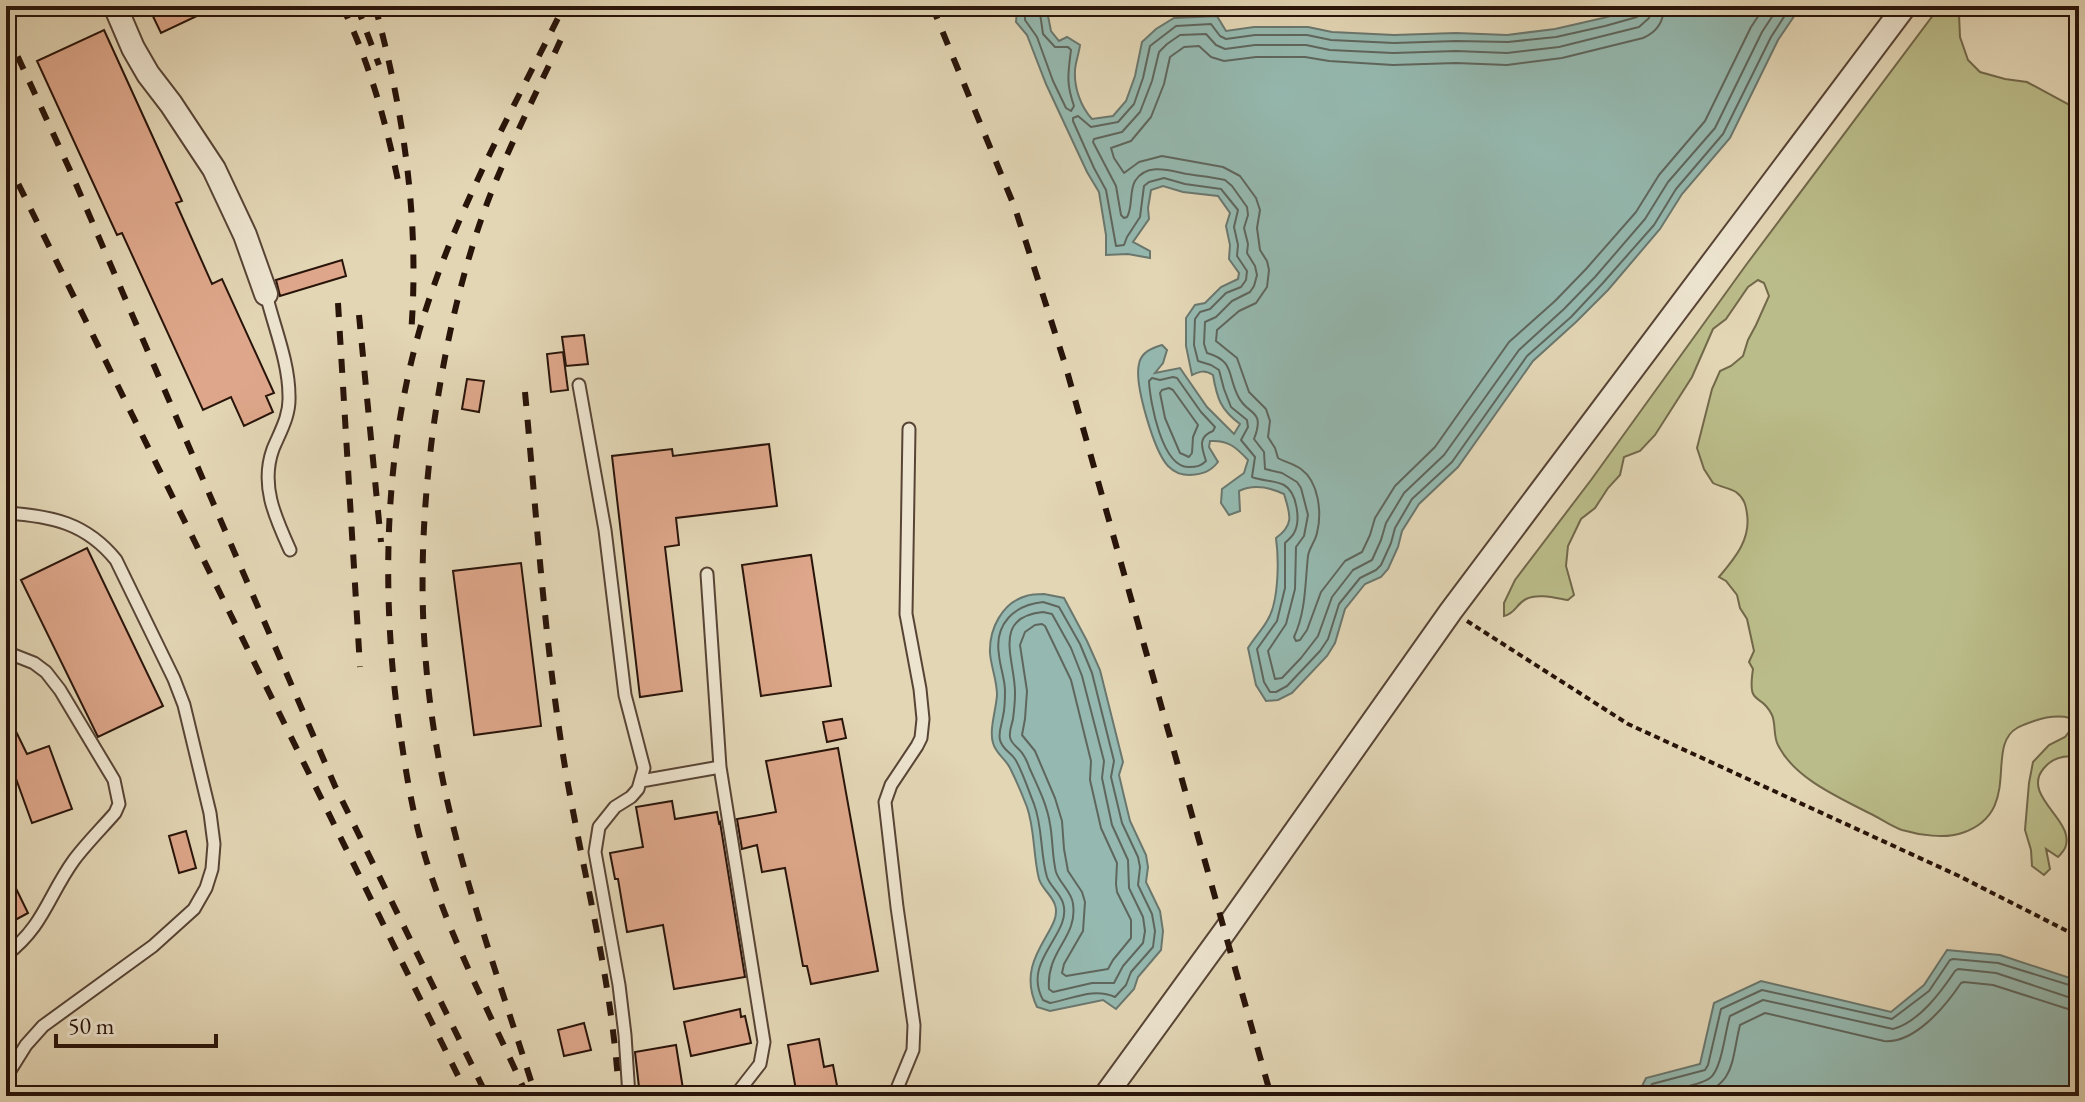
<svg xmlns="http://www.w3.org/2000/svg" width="2085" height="1102" font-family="'EB Garamond',serif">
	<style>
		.green { fill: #babc89; stroke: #72684a; stroke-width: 2 }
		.water { fill: #95b9b0; stroke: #6a776e; stroke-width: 2 }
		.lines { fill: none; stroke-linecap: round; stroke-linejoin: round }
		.shore { stroke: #5f665d; stroke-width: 2 }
		.building { fill: #dea78b; stroke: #29140a; stroke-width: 2 }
		.service-casing { stroke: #584435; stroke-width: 15 }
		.minor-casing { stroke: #584435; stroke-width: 26 }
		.path { stroke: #29140a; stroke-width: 4; stroke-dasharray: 6 4; stroke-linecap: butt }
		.service { stroke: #ede4cf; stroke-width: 11 }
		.minor { stroke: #ede4cf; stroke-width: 22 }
		.rail { stroke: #29140a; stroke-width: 6; stroke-dasharray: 14 14; stroke-linecap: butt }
	</style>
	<rect width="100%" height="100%" fill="#e3d6b5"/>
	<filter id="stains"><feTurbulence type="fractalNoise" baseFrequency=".0025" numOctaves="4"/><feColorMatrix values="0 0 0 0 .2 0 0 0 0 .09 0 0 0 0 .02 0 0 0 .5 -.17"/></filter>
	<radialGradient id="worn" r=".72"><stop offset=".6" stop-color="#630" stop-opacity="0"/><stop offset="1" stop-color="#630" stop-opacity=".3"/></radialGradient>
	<path class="green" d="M1940 6H1963L1959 14 1960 37 1968 60 1980 72 2005 79 2027 82 2079 110V692L2076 695 2073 709 2079 719V757C2066 755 2053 757 2044 768 2023 792 2063 815 2066 835 2068 845 2065 850 2058 857L2046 849 2050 869 2044 875 2032 866 2031 850 2025 830 2029 783 2033 762 2049 745 2065 737 2072 728 2070 718C2058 715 2046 717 2034 721 2029 723 2022 725 2017 728 1984 747 2024 812 1962 833 1945 839 1919 835 1902 830 1891 826 1880 818 1869 813 1838 797 1794 778 1778 745 1773 736 1776 724 1772 715 1761 691 1747 709 1753 669L1749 662 1754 651 1747 619 1740 608 1737 595 1726 581 1719 577C1734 559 1751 540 1747 514 1746 505 1744 498 1736 492 1730 488 1720 487 1713 483L1704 469 1697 448 1712 389 1720 371 1731 366 1743 356 1748 340 1756 325 1769 296 1764 283 1758 280 1748 287 1726 319 1713 329 1692 377 1655 435 1640 451 1624 457 1620 475 1608 488 1595 508 1581 519 1568 546 1566 566 1574 595 1568 600C1556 598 1537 593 1526 599 1516 604 1516 613 1504 616V603L1515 580 1591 480 1746 265Z"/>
	<path class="water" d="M1020 6H1046L1051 31 1059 41 1067 37 1080 45C1079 54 1075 63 1075 71 1074 88 1081 107 1092 119L1113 116 1126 101 1135 76 1142 42 1156 29 1174 18 1217 16 1226 31 1254 27H1308L1332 32 1394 35 1456 33 1507 35 1555 29 1603 18 1646 6H1801L1778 40 1730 138 1682 194 1660 229 1608 290 1576 322 1533 361 1458 467 1419 504 1402 531 1398 547 1388 569 1381 577 1365 584 1345 609 1335 643 1327 656 1292 693 1278 700 1266 701 1256 685 1248 648C1254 638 1262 630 1267 621 1279 603 1279 560 1276 538 1295 524 1290 514 1284 494 1269 487 1253 484 1239 491L1240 511 1229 515 1221 503 1222 489 1244 473 1248 460C1236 447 1228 440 1210 441L1209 447 1218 462C1210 472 1203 474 1190 475 1181 475 1175 473 1168 466 1154 451 1134 384 1139 364 1141 352 1152 348 1162 345L1167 350 1163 363 1155 373 1180 368 1207 407 1234 434 1240 424C1221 410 1217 399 1213 375 1205 370 1200 371 1192 375L1186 346V318L1195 305 1205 303 1221 287 1238 279 1239 273 1229 259 1230 245 1226 226 1230 213 1218 196 1183 192 1163 186 1151 190 1148 208 1149 219 1133 242 1150 251V258L1128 254 1106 255V235L1099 192 1087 172 1046 84 1027 35 1016 22 1017 9Z
		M1044 594 1064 598 1087 641 1100 670 1123 762 1119 775 1123 792 1130 821 1146 855 1148 867 1146 882 1160 911 1163 931 1161 950 1138 977 1134 989 1116 1009 1103 1000 1050 1011 1037 1007C1013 957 1064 930 1055 905 1052 895 1042 889 1039 879 1033 855 1035 830 1027 807 1022 794 1016 780 1010 768 1005 758 996 754 993 743 989 730 996 710 997 695 997 680 991 667 990 653 989 629 1002 603 1026 596 1032 594 1039 594 1044 594Z
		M1947 950 2000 955 2079 981V1096H1637L1646 1078 1700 1064 1714 1003 1761 981 1891 1012 1924 985Z"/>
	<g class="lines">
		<path class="shore" d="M1025 6V20L1037 37 1053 81 1066 108 1071 111 1074 106C1066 83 1068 74 1071 50L1068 47H1055L1043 34 1039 6
			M1642 6 1641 12 1637 17 1605 26 1556 37 1508 42 1456 41 1394 43 1331 40 1307 35H1255L1226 39 1220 36 1211 24 1176 26 1150 46 1143 78 1134 104 1118 122 1091 127 1078 116 1073 118V121L1094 168 1106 190 1116 246 1124 245 1127 237 1140 217 1144 186 1149 182 1164 178 1185 184 1221 189 1238 210 1234 227 1238 245 1237 256 1247 271 1246 280 1241 287 1226 293 1210 309 1200 312 1195 319 1194 345 1198 361 1211 365 1219 370 1224 389 1231 407 1247 420 1248 427 1241 440 1255 457 1252 477C1262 481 1274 480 1284 485 1297 492 1301 521 1294 533 1292 537 1288 540 1285 543V588L1277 621 1257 649 1264 682 1270 692H1276L1287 686 1320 651 1328 639 1339 604 1360 578 1376 570 1381 565 1391 543 1395 528 1412 499 1452 462 1527 356 1571 317 1602 284 1654 225 1676 189 1723 134 1771 37 1791 6
			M1652 6 1649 18 1639 27 1559 47 1507 53 1456 51 1393 53 1330 50 1306 45H1255L1225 49 1216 45 1206 34 1180 35 1167 44 1159 52 1152 81 1140 112 1122 132 1094 139 1093 142 1116 186 1121 215 1124 218 1127 217C1133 207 1129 192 1135 181 1147 162 1171 171 1187 174 1200 176 1212 177 1225 180L1232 186 1247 207 1248 215 1244 228 1248 244 1247 253 1255 266 1257 275 1254 286 1250 292 1232 301 1216 317 1205 322 1204 344 1207 353C1235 361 1227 375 1238 396 1247 416 1266 408 1254 439L1264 452 1265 469 1282 473 1297 482 1301 488 1308 515 1304 536 1296 547 1295 589 1286 624 1268 651 1275 679 1282 678 1301 658 1318 636 1332 597 1353 570 1372 560 1381 540 1386 523 1404 493 1444 455 1519 350 1564 309 1595 277 1645 219 1668 182 1715 128 1762 32 1779 6
			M1664 6C1664 21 1657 32 1643 38L1562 58 1507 65 1456 63 1393 65 1329 61 1305 57H1256L1224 61 1211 57 1199 46 1184 47 1170 57 1164 84 1151 117 1131 141 1111 148 1114 158 1124 173 1139 162 1162 156 1223 167 1240 176 1256 198 1260 210 1257 228 1260 250 1267 261 1269 270 1267 287 1256 303 1239 311 1217 330 1216 341 1237 358 1249 392 1266 409 1270 421 1268 437 1275 448 1278 458C1285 462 1294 464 1301 469 1319 482 1322 513 1317 533 1315 542 1309 548 1308 556 1305 584 1306 611 1294 637L1296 641 1300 640 1307 630 1321 592 1345 561 1362 552 1370 535 1375 518 1395 486 1435 447 1509 342 1555 301 1586 269 1636 212 1659 175 1705 121 1751 27 1765 6
			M1173 377 1177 378 1201 412 1215 427 1213 431C1197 437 1202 448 1206 461 1201 466 1197 467 1189 467 1162 468 1150 402 1149 381L1152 378 1160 380Z
			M1169 388 1173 390 1198 425 1193 437 1192 453 1189 457 1180 453 1165 418 1160 393 1162 390Z
			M1043 602 1059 607 1080 644 1092 673 1114 761 1111 777 1122 823 1138 857 1140 867 1138 885 1152 914 1155 931 1153 947 1131 972 1126 985 1115 997C1094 987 1072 999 1050 1003L1043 1000C1021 960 1073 934 1063 903 1060 893 1050 886 1047 877 1040 853 1043 828 1034 804 1029 792 1022 770 1015 759 1010 752 1002 749 1000 740 998 732 1002 724 1003 716 1005 708 1005 699 1005 691 1005 679 1000 667 999 655 994 624 1014 605 1043 602Z
			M1043 612 1052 614 1071 648 1082 676 1104 761 1102 778 1112 825 1128 860 1129 888 1143 917 1145 931 1143 943 1123 966 1114 983H1092L1053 992 1049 989C1046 950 1078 938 1073 904 1072 892 1060 884 1056 872 1052 856 1053 840 1050 824 1047 804 1037 785 1029 767 1029 766 1025 757 1024 756 1020 748 1011 745 1010 737 1009 730 1012 725 1013 719 1014 711 1015 702 1015 694 1016 662 990 617 1043 612Z
			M1035 625 1042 624 1045 626 1071 680 1091 761 1090 780 1101 828 1117 863 1116 884 1117 892 1131 920V938L1113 960 1108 969 1066 976 1062 973 1064 964 1083 931 1085 902 1082 892 1068 871 1064 849 1062 821 1055 798 1035 751 1022 735 1025 719 1027 691 1020 645 1025 632Z
			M1646 1096 1652 1084 1705 1070 1708 1065 1721 1009 1762 990 1892 1019 1929 991 1950 960 1953 959 1998 963 2079 988
			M1657 1096 1660 1093C1673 1089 1699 1086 1710 1078 1722 1069 1725 1031 1730 1016L1763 1000 1893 1029C1919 1022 1941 992 1955 971L1958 969 1996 973 2071 998H2079
			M1695 1096C1736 1085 1731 1061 1740 1025L1765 1013 1884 1041C1914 1044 1945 1007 1961 983L1964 982 1993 985 2068 1009 2079 1010"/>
	</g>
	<path class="building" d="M148 6H218L161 33Z
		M104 30 182 201 176 203 212 284 222 279 274 393 266 396 273 412 244 426 231 397 203 410 122 233 117 235 37 61Z
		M342 260 346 276 280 296 276 280Z
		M584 335 588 364 566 366 562 337Z
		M563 352 568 390 551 392 547 354Z
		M467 379 484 381 479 412 462 409Z
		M769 444 777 506 676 518 679 545 665 547 682 691 640 697 612 456 672 449 673 456Z
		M87 548 163 706 98 737 21 580Z
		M811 555 831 686 761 696 742 565Z
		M521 563 541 726 474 735 453 571Z
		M6 711 27 754 49 746 72 809 32 823 6 751Z
		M842 719 846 738 827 742 823 722Z
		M838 748 878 971 811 984 807 966H803L785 868 762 872 757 845 742 849 737 819 776 812 766 761Z
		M672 801 675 819 717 812 719 823 720 822 745 977 674 989 663 925 627 932 618 879H615L610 853 643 847 636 807Z
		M186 831 196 868 179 873 169 836Z
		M6 868 28 913 6 925Z
		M740 1009 741 1017 745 1016 751 1043 691 1056 684 1022Z
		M584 1023 591 1050 564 1056 558 1030Z
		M819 1039 824 1067 833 1065 839 1096H797L788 1045Z
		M676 1045 683 1089 640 1096 635 1052Z"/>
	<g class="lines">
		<g class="service-casing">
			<path id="service" d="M266 294C274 327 289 362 289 396 290 416 280 432 273 449 260 485 275 517 290 550
				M579 385 605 530 625 695 644 768 638 789 631 797 615 807 599 827 595 852 619 985 625 1035 629 1096
				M6 513C52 516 86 523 116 560L174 679 184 705 210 813 214 844 212 869 206 888 194 909 153 946 43 1026 26 1045 6 1077
				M707 574 720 767 764 1042 760 1064 735 1096
				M6 652 34 663 46 672 60 690 114 780 119 804 115 813C101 829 86 844 74 860 48 896 44 926 6 955
				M641 781 720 767
				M894 1096 913 1050 914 1025 897 907 885 802 891 785 917 746 921 738 923 719 920 689 906 614 909 429"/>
		</g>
		<g class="minor-casing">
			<path id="minor" d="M115 6 133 48 148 74 171 104 214 169 245 235 266 294
				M1105 1096 1225 931 1451 611 1905 6"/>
		</g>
		<path class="path" d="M1467 621 1628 724 1959 876 2079 937"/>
		<use href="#service" class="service"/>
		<use href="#minor" class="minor"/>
		<path class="rail" d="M342 6C370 63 388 129 400 191
			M357 6 379 65
			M375 6C404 112 420 223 411 334
			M932 6 1015 208 1065 364 1271 1096
			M6 31 69 168 335 786 487 1096
			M6 159 468 1096
			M338 303 360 667
			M359 315 381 542
			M525 392C537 521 545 651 567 779 586 885 613 988 619 1096
			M531 1081C500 983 465 886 444 786 419 665 417 560 432 438 441 370 454 304 475 238 498 165 535 98 566 28
			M527 1096C494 1021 454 947 429 869 416 829 408 786 402 745 379 598 382 433 432 291 466 192 518 99 564 6"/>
	</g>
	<rect width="2085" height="1102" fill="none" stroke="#e3d6b5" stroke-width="32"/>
	<rect x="8" y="8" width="2069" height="1086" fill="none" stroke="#29140a" stroke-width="4"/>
	<rect x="16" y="16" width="2053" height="1070" fill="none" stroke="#29140a" stroke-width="2"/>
	<path d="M56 1034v12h160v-12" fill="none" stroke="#29140a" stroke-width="4"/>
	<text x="68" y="1034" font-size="24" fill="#29140a" stroke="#ede4cf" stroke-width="6" paint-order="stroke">50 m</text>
	<rect width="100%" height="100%" filter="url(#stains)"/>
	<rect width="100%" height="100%" fill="url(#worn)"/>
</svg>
